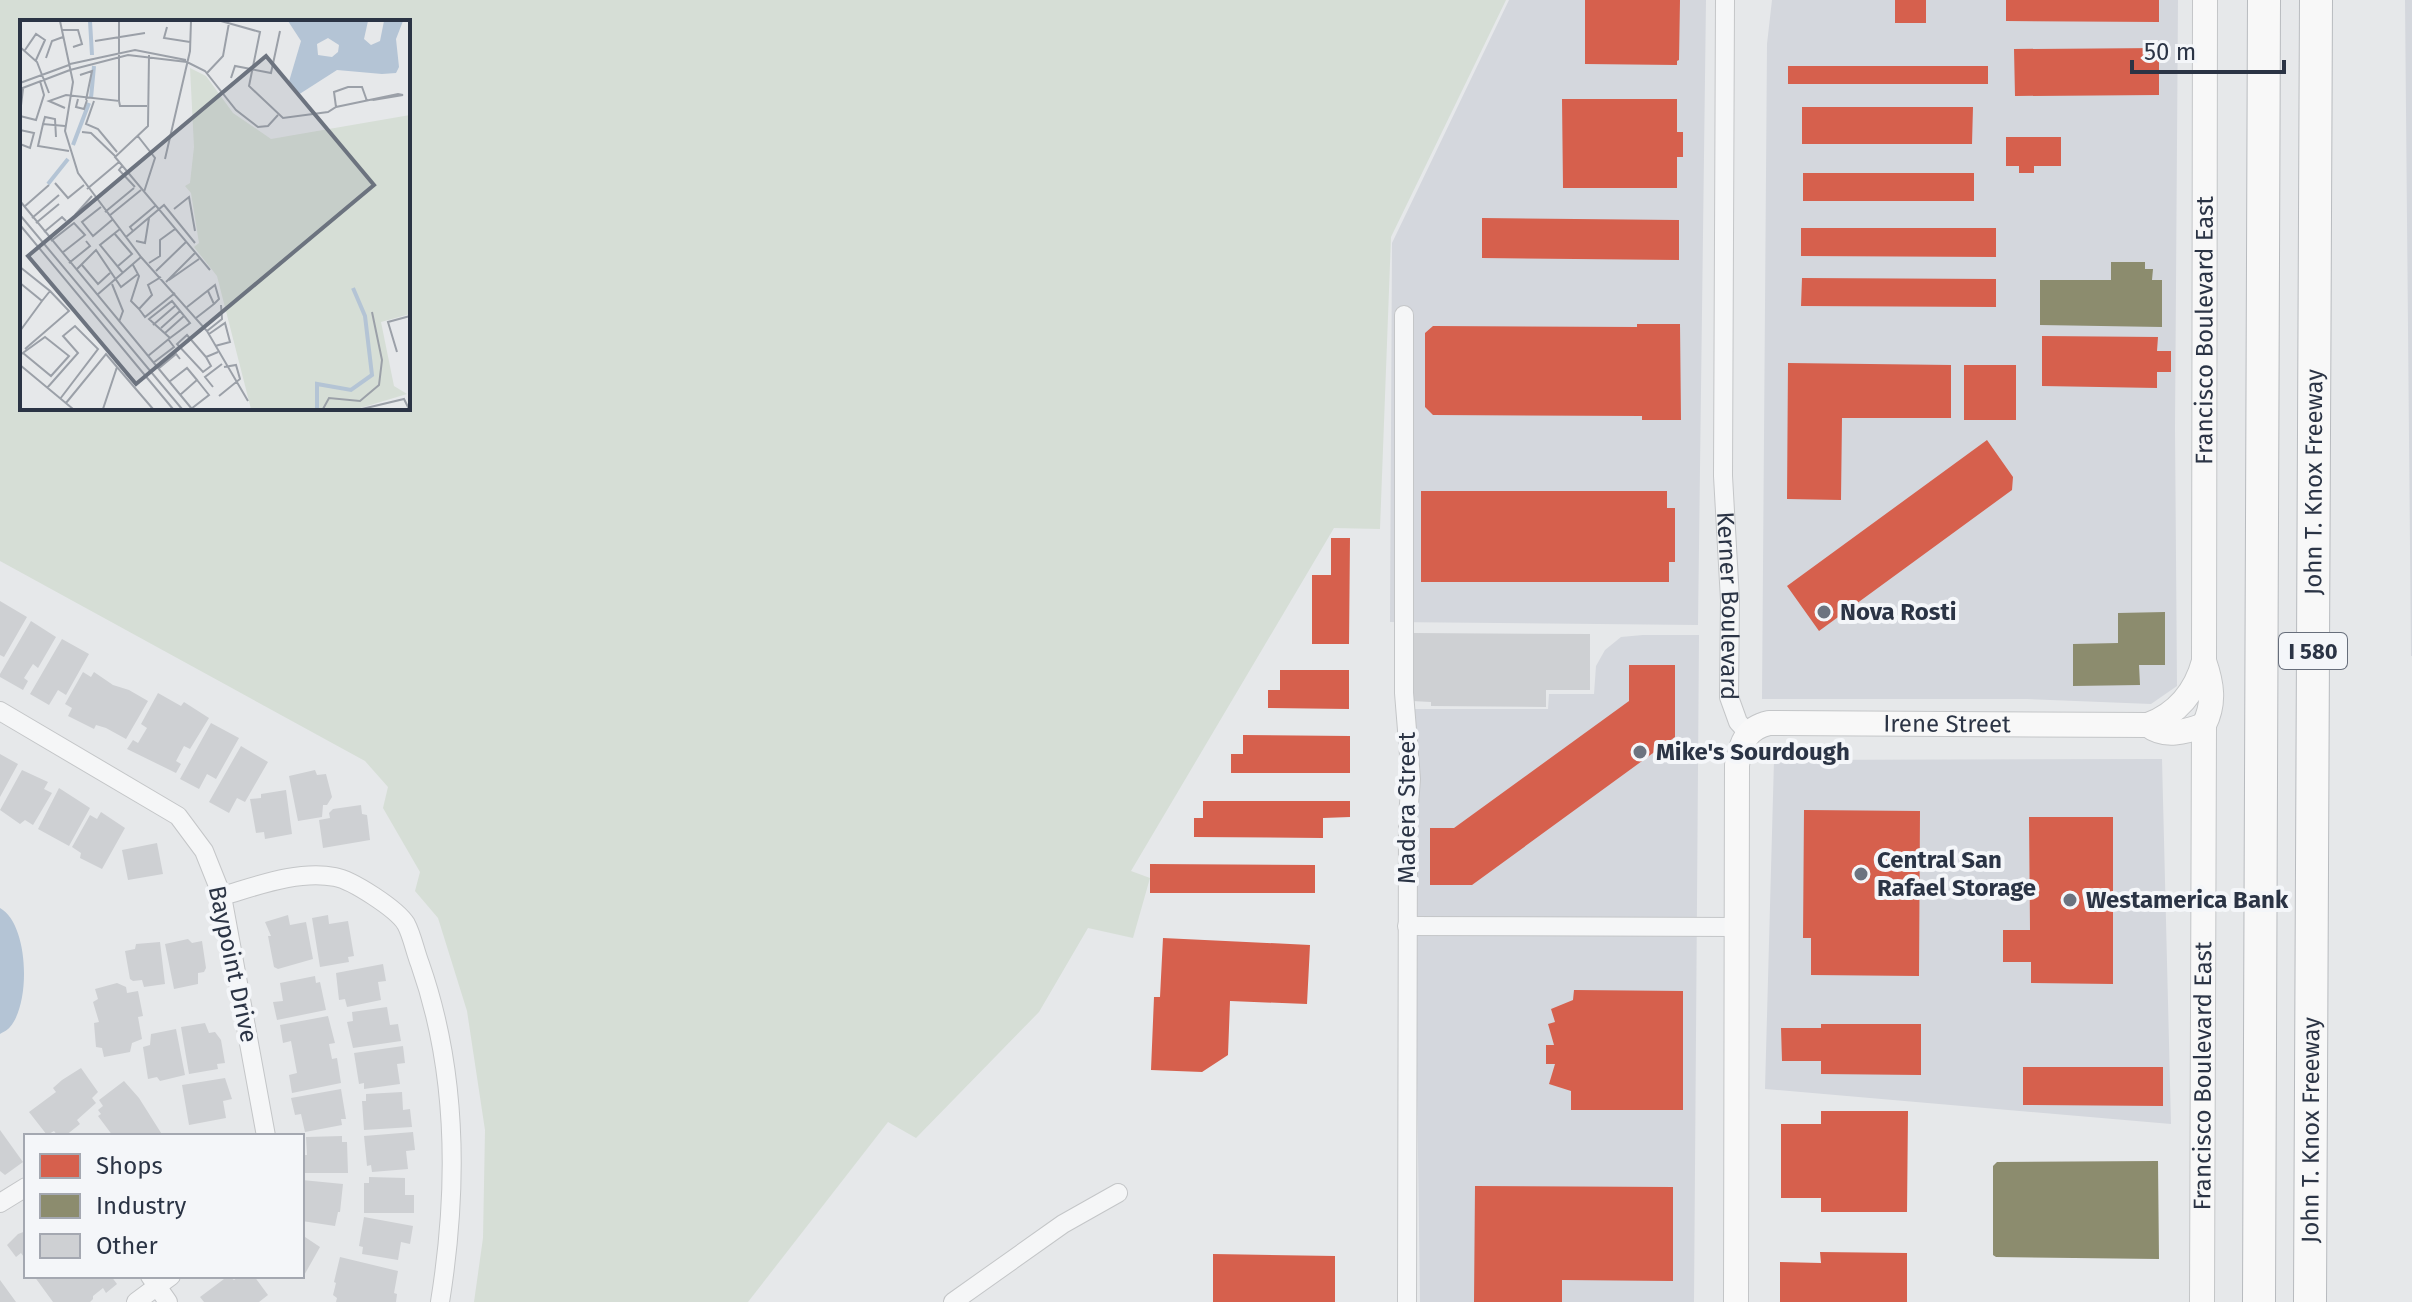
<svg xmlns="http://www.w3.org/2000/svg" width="2412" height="1302" font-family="'Fira Sans',sans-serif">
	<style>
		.built { fill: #d4d7dd }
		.green { fill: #d6ded6; fill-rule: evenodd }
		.water { fill: #b4c4d5 }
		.shops { fill: #d6604d }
		.industry { fill: #8c8c6e }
		.building { fill: #ced0d3 }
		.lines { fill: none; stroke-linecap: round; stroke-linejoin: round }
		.street-casing { stroke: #c4c6c8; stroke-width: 20 }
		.secondary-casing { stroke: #c4c6c8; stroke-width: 26 }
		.highway-casing { stroke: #b8bbbf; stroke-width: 34 }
		.street { stroke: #f5f6f7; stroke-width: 18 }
		.secondary { stroke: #f8f8f8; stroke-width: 24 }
		.highway { stroke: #f8f8f8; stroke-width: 32 }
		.poi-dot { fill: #6c737f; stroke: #f4f6f9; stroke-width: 3 }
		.labels { text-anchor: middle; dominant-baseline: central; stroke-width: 8; stroke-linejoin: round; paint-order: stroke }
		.shield { fill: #f4f6f9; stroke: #676e7b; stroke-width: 2 }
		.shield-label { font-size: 22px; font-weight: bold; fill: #2b3445 }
		.street-label { font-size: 24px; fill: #2b3445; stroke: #f4f6f9 }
		.poi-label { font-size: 24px; font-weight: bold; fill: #2b3445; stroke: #f4f6f9; text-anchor: start }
		.inset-river { fill: none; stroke: #b4c4d5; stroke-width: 4 }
		.inset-road { fill: none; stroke: #9ba0a8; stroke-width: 2 }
		.view { fill: #6c737f; fill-opacity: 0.15; stroke: #6c737f; stroke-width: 4 }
		.inset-edge { fill: none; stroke: #2b3445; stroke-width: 4 }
	</style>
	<rect width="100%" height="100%" fill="#e6e8ea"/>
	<path class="built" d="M1509 0H1706L1698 625 1390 622 1392 243Z
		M1772 0H2178L2175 429 2177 686 2151 704 2027 699H1762L1767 44Z
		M2405 0H2412V656H2411Z
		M1643 635H1699L1694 1302H1420L1412 709H1548L1549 694H1594L1596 666 1605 650 1621 637Z
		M2162 759 2171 1124 1765 1089 1774 760Z"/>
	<path class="green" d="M0 0H1506L1391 237 1380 529 1334 528 1131 871 1150 878 1133 938 1088 928 1039 1012 916 1138 888 1122 748 1302H474L483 1238 485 1130 467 1011 438 918 415 891 420 872 383 808 388 787 365 761 0 561ZM22 22H408V408H22Z"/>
	<path class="water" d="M0 908C29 924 31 1003 10 1027 8 1030 3 1032 0 1034Z"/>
	<path class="shops" d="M1585 0H1680L1679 60 1677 61V65L1585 64Z
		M1895 0H1926V23H1895Z
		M2006 0H2159V22L2006 21Z
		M2159 48V95L2015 96 2014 49Z
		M1788 66H1988V84H1788Z
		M1562 99H1677V132H1683V157H1677V188H1563Z
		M1802 107H1973L1972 144H1802Z
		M2006 137H2061V166H2034V173H2019V166H2006Z
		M1803 173H1974V201H1803Z
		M1482 218 1679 220V260L1482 258Z
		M1801 228H1996V257L1801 256Z
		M1802 278 1996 279V307L1801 306Z
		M1637 324H1680L1681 420H1642V416L1433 415 1425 407V333L1433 326 1637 327Z
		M2042 336 2158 337 2157 351H2171V372H2157V388L2042 386Z
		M1788 363 1951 365V418H1842L1841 500 1787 499Z
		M1964 365H2016V420H1964Z
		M1987 440 2013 477 2012 490 1819 631 1787 586Z
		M1421 491H1667V508H1675V562H1669V582H1421Z
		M1331 538H1350L1349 644H1312V575H1331Z
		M1629 665H1675V737L1472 885H1430V828H1454L1629 701Z
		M1280 670H1349V709L1268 708V690H1280Z
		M1243 735 1350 736V773H1231V754H1243Z
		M1203 801H1350V817L1323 818V838L1194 837V818H1203Z
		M1804 810 1920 811 1919 976 1811 975V938H1803Z
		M2029 817H2113V984L2031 983V962H2003V930H2030Z
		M1150 864 1315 865V893H1150Z
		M1163 938 1310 945 1307 1004 1230 1001 1228 1055 1202 1072 1151 1070 1154 997H1160Z
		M1574 990 1683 991V1110H1571V1091L1549 1084 1555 1064H1546V1045H1554L1548 1024 1555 1022 1551 1009 1573 1000Z
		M1821 1024H1921V1075L1821 1074V1061H1782L1781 1028H1821Z
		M2023 1067H2163V1106L2023 1105Z
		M1821 1111H1908L1907 1212H1821V1198H1781V1124H1821Z
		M1475 1186 1673 1187V1281L1562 1280V1302H1474Z
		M1820 1252 1907 1253V1302H1780V1262L1821 1263Z
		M1213 1254 1335 1256V1302H1213Z"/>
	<path class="industry" d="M2111 262H2145V269H2153L2152 280H2162V327L2040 325V280H2111Z
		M2165 612V665H2139L2140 685 2073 686V644L2118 643V613Z
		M2158 1161 2159 1259 1996 1257 1993 1255V1166L1997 1162Z"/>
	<path class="building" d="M0 601 27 617 4 657 0 655Z
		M31 621 56 637 38 668 33 664 24 678 28 681 23 690 0 677V674Z
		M1413 633 1590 634V690H1546V707L1431 706V702L1412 701Z
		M62 639 89 654 66 695 58 690 49 705 30 694Z
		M83 672 91 677 94 672 113 685 129 690 148 701 126 739 106 728 96 725 94 729 68 716 72 708 65 704Z
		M158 693 181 706 184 702 209 718 190 749 184 746 176 761 181 764 176 773 127 749 133 740 138 743 147 728 141 724Z
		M211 723 239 738 216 779 207 774 199 789 180 779Z
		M241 746 268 762 245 802 237 798 229 813 209 802Z
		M0 754 18 764 0 797Z
		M22 770 48 782 44 789 52 793 33 825 25 820 20 824 0 810Z
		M315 770 317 775 326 774 332 797 327 805H323L322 817 298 821 289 776Z
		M59 788 90 808 69 846 38 829Z
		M286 790 292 834 265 839 264 832 256 833 250 799 261 798V794Z
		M361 805 362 814 367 815 370 840 323 848 319 820 330 818 329 813 333 809Z
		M101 812 125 828 102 869 80 858 81 853 72 847 90 815 97 819Z
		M157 843 163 874 128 880 122 850Z
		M288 915 290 925 306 922 313 959 278 969 274 967 268 936H271L265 922Z
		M328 915 329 924 348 921 354 956 348 957 349 962 320 967 312 918Z
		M188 939 192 943 202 941 206 968 204 972 198 973V984L174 989 165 944Z
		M160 942 165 984 144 987 142 980 133 981 130 979 125 951 135 949 136 944Z
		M383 964 386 981 378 982 381 1000 347 1007 345 999 339 1000 336 973Z
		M315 976 316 983 320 982 326 1010 277 1020 273 1002 283 1001 280 983Z
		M117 983 126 987 127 993 138 991 143 1016 138 1017 142 1039 132 1043 130 1052 104 1057 102 1048 96 1047 94 1023 99 1022 93 1002 98 999 95 989Z
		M387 1007 390 1025 398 1024 401 1041 353 1048 347 1022 353 1021 352 1012Z
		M328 1016 335 1043 329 1044 332 1059 337 1058 341 1083 292 1093 289 1075 297 1073 291 1041 283 1043 280 1025Z
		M205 1023 209 1033 215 1032 221 1040 225 1063 217 1064 218 1069 189 1074 181 1027Z
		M176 1029 185 1075 160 1081 157 1077 148 1079 143 1047 150 1045 151 1034Z
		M403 1046 405 1063 397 1064 400 1084 364 1089V1083L359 1084 354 1053Z
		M81 1068 98 1092 92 1098 96 1103 77 1120 80 1124 65 1136 64 1134 58 1136 54 1131 47 1135 29 1112 56 1092 53 1088 62 1080Z
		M225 1078 232 1099 223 1101 226 1118 189 1125 182 1085Z
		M124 1081 139 1098 163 1136H113L98 1116 101 1114 98 1110 103 1106 99 1100Z
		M341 1089 346 1119H341L342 1125 305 1132 301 1114 295 1115 291 1098Z
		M402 1092 403 1110 410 1109 412 1127 364 1130 362 1101H366V1094Z
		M0 1130 23 1162 5 1175 0 1171Z
		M413 1132 415 1150 406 1151 408 1169 372 1172 371 1165 367 1166 364 1136Z
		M342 1136V1142H347L348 1173H302V1155H307L306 1137Z
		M369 1177 405 1178V1195H414V1213H364V1183H369Z
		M302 1180 343 1184 340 1212H338L335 1226 302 1221Z
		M364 1217 413 1226 410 1244 401 1242 398 1260 362 1254 363 1247 359 1246Z
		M26 1231V1260L21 1253 16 1257 7 1245 18 1234Z
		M302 1235 320 1247 302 1279Z
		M340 1257 398 1271 394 1293 397 1294 396 1302H336L337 1298 333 1295 336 1283 334 1282Z
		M34 1276H111L117 1284 106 1293 103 1288 93 1296V1299L90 1302H53Z
		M228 1276 234 1280 240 1276H254L268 1295 259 1302H204L200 1297Z
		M0 1280 16 1302H0Z"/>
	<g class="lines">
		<g class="street-casing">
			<g id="street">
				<path id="s1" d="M1725 0 1723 476 1730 600 1729 697 1738 722 1748 733"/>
				<path d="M1404 315V693L1411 779 1408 816 1407 1302"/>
				<path d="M0 711 178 816 204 851 222 896 266 1136"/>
				<path d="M222 896C257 886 298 870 335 877 352 880 397 909 406 924 412 935 415 951 420 964 458 1072 458 1190 440 1302"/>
				<path d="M1407 926 1737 927"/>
				<path d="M0 1203 26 1187"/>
				<path d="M150 1276 168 1302"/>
				<path d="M136 1302 171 1276"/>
				<path d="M953 1302 1063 1224 1118 1193"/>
			</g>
		</g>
		<g class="secondary-casing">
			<g id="secondary">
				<path d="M2148 725C2164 738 2186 732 2204 725"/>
				<path id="s2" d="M1736 1302 1737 765C1741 743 1746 728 1769 723L2148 725C2177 714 2196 691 2204 661L2205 0"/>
				<path id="s3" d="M2202 1302 2204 725C2215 703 2212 684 2204 661"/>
			</g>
		</g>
		<g class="highway-casing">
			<g id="highway">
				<path d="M2259 1302 2264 0"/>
				<path id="s4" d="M2310 1302 2316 0"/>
			</g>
		</g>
		<use href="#street" class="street"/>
		<use href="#secondary" class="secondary"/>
		<use href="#highway" class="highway"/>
	</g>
	<g class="poi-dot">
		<circle cx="1824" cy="612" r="8"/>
		<circle cx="1640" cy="752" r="8"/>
		<circle cx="1861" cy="874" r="8"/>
		<circle cx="2070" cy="900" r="8"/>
	</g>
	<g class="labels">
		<rect class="shield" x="2279" y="633" width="68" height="36" rx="6"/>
		<g class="shield-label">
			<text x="2313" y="651">I 580</text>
		</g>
		<g class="street-label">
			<text stroke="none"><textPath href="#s2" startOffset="1392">Francisco Boulevard East</textPath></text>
			<text stroke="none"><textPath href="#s4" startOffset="820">John T. Knox Freeway</textPath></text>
			<text stroke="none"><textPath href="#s1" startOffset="606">Kerner Boulevard</textPath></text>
			<text stroke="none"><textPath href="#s2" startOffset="772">Irene Street</textPath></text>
			<text transform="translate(1407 808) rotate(-90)">Madera Street</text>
			<text transform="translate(233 964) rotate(78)">Baypoint Drive</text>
			<text stroke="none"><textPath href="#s3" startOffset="226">Francisco Boulevard East</textPath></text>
			<text stroke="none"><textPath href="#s4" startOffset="172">John T. Knox Freeway</textPath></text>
		</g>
		<g class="poi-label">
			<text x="1840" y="612">Nova Rosti</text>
			<text x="1656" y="752">Mike's Sourdough</text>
			<text x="1877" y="860">Central San<tspan x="1877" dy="28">Rafael Storage</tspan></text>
			<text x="2086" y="900">Westamerica Bank</text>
		</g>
	</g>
	<g transform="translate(20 20)">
		<rect width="390" height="390" fill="#e6e8ea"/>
		<path d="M170 48 186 56 213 93 251 119 390 95V294L361 302 374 366 387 374 337 389H231L197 256 174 227 179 223 171 173 165 166 170 163 174 127Z" fill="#d6ded6"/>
		<path d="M268 1H348L344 19 351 25 360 21 364 1H383L376 19 379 47 376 53 362 54 317 50 278 75 268 65 281 21ZM308 18 319 25 318 32 312 37 298 35 297 24Z" fill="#b4c4d5" fill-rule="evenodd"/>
		<path class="inset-river" d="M70 1 72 35M71 78 74 46M53 125 69 83M28 164 48 139M297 389V364L331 370 352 355 345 296 333 268"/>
		<path class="inset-road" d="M40 1 53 62 45 111 58 153 121 237 187 311 228 381M201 1 240 12 229 66 263 98 308 92 316 87 378 74 383 75 353 80M147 7 144 18 170 22M41 10H58L62 24 53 27M75 21 125 13M0 27 17 42 29 73M5 30 16 14 25 20 16 40M129 35 128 106 95 137 190 250M26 38 32 21 43 17M50 44 115 30 166 40M50 50 108 35 167 42 185 51 216 90 238 107 248 106 258 95M187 53 203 36 209 3M60 55 72 51 66 80M211 58 215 46 251 53 260 11M0 63 49 45M0 69 50 50M58 79 56 87 64 89 67 80M74 81 66 104 78 109 97 132M99 81 100 86H127M316 87 314 72 328 67H342L347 81M45 88 29 81 46 75 99 81V1M0 94 3 69M0 96 16 100 24 75 20 61M23 104 25 97 35 99 36 117M45 106 23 104 18 126 49 131M0 110 14 113 10 128 0 124M62 112 71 113 95 136M117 115 135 138 124 172M145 139 170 31 171 1M102 146 99 150 115 167M35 163 48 178 64 165M67 169 99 142M0 181 172 389M4 187 29 165M81 187 62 202 73 216 92 200M154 189 169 177 175 211M85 192 114 168M0 195 162 389M55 195 72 176M89 196 121 170M12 198 39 175M16 203 39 184M0 205 153 389M100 209 80 225 103 253M113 211 110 207 135 186M24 212 42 197 46 201M94 213 112 234 98 246M106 217 144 185 175 223M31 221 54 203 65 215 42 233M116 221 125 223 129 198M49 243 70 226 66 221M129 243 140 236V220L155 209M62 245 78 264 90 253M113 245 119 256 111 281 119 289 132 275 128 265 141 257M0 247 30 271 22 281M56 250 76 230 101 267 118 254M136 251 166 222M149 260 179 239M146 262 175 233M0 263 22 281 0 311M92 264 103 291 99 302M77 275 121 237M167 287 195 265 199 279 194 284M119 289 125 297 155 273M176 298 194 284 188 271M133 305 155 286M141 308 160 291M187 311 202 299 201 285M145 313 164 296M189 314 205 303 210 322 195 326M5 329 49 291 30 271M377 332 368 302 390 296M0 335 25 317 49 336 31 356 3 333M128 336 150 318 129 299 152 281 170 303 150 318M186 337 167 315 157 324 183 352 191 346 186 337 198 332M133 343 154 327 148 319M0 345 53 389M138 349 156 334 160 339M149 362 167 348 177 360 160 375M193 367 185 357 202 344M27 368 58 333 43 316 55 306 78 329 40 379M199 376 220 359 216 345 204 347M46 383 86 334 97 347M83 389 97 347 133 389M171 389 189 375 177 360M303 389 309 378 340 381 359 365 362 340 352 292M342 389 384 379 389 389"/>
		<path class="view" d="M246 36 354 165 116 364 8 236Z"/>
		<rect width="390" height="390" class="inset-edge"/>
	</g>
	<rect x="24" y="1134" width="280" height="144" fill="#f4f6f9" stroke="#a4a8b1" stroke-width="2"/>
	<rect x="40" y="1154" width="40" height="24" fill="#d6604d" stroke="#a4a8b1" stroke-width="2"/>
	<text x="96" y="1174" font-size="24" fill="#2b3445">Shops</text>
	<rect x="40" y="1194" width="40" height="24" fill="#8c8c6e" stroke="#a4a8b1" stroke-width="2"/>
	<text x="96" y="1214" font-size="24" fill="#2b3445">Industry</text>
	<rect x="40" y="1234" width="40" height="24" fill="#ced0d3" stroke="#a4a8b1" stroke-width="2"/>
	<text x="96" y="1254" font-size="24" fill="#2b3445">Other</text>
	<path d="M2132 60v12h152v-12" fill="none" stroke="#2b3445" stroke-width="4"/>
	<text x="2144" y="60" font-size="24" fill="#2b3445" stroke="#f4f6f9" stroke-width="6" paint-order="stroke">50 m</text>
</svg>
